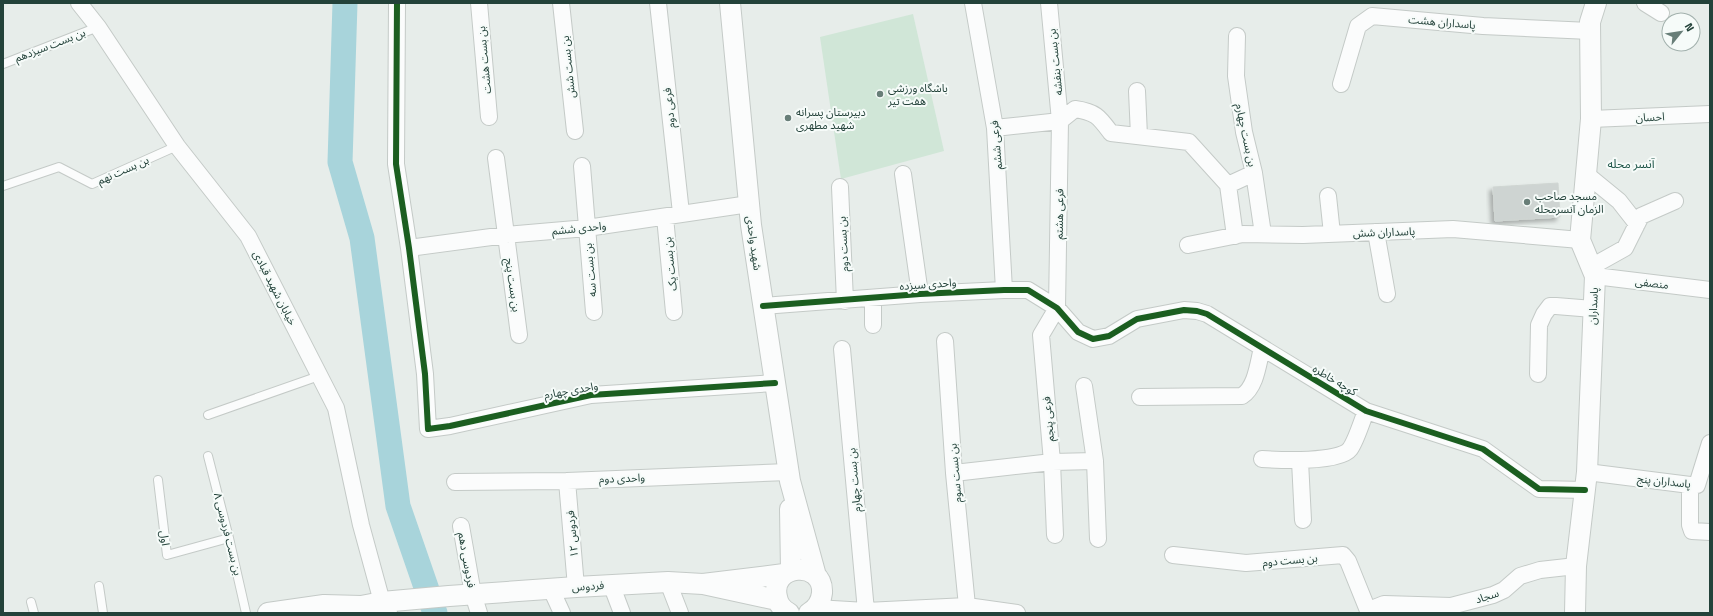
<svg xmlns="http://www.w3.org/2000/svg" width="1713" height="616" font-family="'Titillium Web','Noto Sans Arabic',sans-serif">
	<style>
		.green { fill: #d0e6d7 }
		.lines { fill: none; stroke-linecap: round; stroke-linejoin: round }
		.river { stroke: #a8d4db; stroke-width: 25 }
		.building { fill: #ced4d2; stroke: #d0d6d3; filter: url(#shadow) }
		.service-casing { stroke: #c4cac7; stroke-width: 10 }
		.minor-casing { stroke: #c4cac7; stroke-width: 18 }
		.tertiary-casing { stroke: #c4cac7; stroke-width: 22 }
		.service { stroke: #fbfcfc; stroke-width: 8 }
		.minor { stroke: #fbfcfc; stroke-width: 16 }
		.tertiary { stroke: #fbfcfc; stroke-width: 20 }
		.cycleway-casing { stroke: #f6fbf9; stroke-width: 8 }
		.cycleway { stroke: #1b5e20; stroke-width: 6 }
		.poi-dot { fill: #687e78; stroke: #f6fbf9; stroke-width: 1.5 }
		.labels { text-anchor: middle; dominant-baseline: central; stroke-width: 4; stroke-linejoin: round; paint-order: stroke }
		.street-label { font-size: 11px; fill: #23423a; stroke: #f6fbf9 }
		.poi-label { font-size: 11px; fill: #23423a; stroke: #f6fbf9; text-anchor: start }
		.neighbourhood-label { font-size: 12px; fill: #1e5548; stroke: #f6fbf9 }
	</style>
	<defs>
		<filter id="shadow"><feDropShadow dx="-3.5" dy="3.5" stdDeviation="2" flood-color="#0004"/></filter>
	</defs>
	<rect width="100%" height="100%" fill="#e7edea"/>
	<path class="green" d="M913 14 944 151 841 179 820 37Z"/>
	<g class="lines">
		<path class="river" d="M345 3 340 162 362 238 398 506 435 613"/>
	</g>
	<path class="building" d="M1558 183 1560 217 1495 221 1493 187Z"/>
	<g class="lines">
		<g class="service-casing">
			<path id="service" d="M3 64 98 27
				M3 186 59 167 92 184 177 146
				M208 415 319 376
				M208 456 229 538 246 613
				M158 480 167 555 229 538
				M99 586 103 613
				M31 602 34 613"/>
		</g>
		<g class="minor-casing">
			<path id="minor" d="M79 3 98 27 177 146 248 236 336 408 361 525 382 602 389 613
				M397 3 396 164 409 248 425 374 428 429 450 426 591 395 775 383
				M479 3 489 117
				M561 3 575 131
				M658 3 681 213
				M973 3 995 128 1004 290
				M1049 3 1060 121 1057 308 1041 335 1052 462 1055 535
				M1645 3 1661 13
				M1237 36 1236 76 1244 132 1254 173 1263 234
				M1341 84 1358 26 1372 16 1483 26 1590 31
				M1137 91 1139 136
				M1591 119 1710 114
				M995 128 1060 121 1075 109C1096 112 1099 117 1111 133L1189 142 1228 185 1235 236
				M496 158 519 335
				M582 166 594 312
				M903 174 920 294
				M1586 174 1619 201 1637 224
				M1228 185 1254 173
				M840 187 845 301
				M1328 196 1332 234
				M665 217 674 312
				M1376 232 1387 294
				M1188 245 1243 234 1303 235 1453 229 1580 240
				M409 248 506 235 587 228 749 204
				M1591 267 1625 248 1641 216 1675 201
				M1595 276 1710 290
				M873 299V325
				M763 306 920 294 1004 290H1028L1057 308 1078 332 1093 339 1109 336 1137 319 1184 310 1197 311 1207 314 1366 411 1483 449 1539 489 1585 490
				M945 341 954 473 967 606
				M842 349 866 611
				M1538 374 1539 325 1544 314 1550 306H1556L1593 309
				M1084 386 1095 461 1098 539
				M1140 397 1242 396C1256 387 1258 364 1262 348
				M1262 459C1279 460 1340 463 1350 449 1356 441 1362 421 1366 411
				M1300 461 1303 520
				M1587 472 1690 485H1697L1710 443
				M954 473 1052 462 1095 461
				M567 481 576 587
				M455 482 567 481 788 472
				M1690 485V525L1692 531 1710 532
				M461 526 473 594 479 613
				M1173 555 1246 563 1343 555 1348 561 1369 613
				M668 582 680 613
				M611 584 622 613
				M551 589 562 613
				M816 608 866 611 967 606 1017 613
				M1369 610 1384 604 1451 606 1493 595 1504 590 1520 576 1540 570 1576 566"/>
		</g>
		<g class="tertiary-casing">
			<path id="tertiary" d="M730 3 751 225 790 481 816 576
				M790 509 791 571
				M777 600 703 584 784 574
				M268 613 324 605 361 606 382 602 449 596 576 587 668 582 703 584
				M789 613C783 610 778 604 777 597 769 564 824 559 822 593 821 602 816 609 809 613
				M1575 613 1576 566 1587 472 1595 276 1580 240 1591 119 1590 22 1596 3"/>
		</g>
		<use href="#service" class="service"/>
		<use href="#minor" class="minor"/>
		<use href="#tertiary" class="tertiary"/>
		<g class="cycleway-casing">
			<path id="cycleway" d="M397 3 396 164 409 248 425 374 428 429 450 426 591 395 775 383
				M763 306 920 294 1004 290H1028L1057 308 1078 332 1093 339 1109 336 1137 319 1184 310 1197 311 1207 314 1366 411 1483 449 1539 489 1585 490"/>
		</g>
		<use href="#cycleway" class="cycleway"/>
	</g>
	<g class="poi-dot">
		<circle cx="880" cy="94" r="4"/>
		<circle cx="788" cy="118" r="4"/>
		<circle cx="1527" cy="202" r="4"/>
	</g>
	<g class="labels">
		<g class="street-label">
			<text transform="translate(1442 22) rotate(5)">پاسداران هشت</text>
			<text transform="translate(50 45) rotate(-21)">بن بست سیزدهم</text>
			<text transform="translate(484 60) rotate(-95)">بن بست هشت</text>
			<text transform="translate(1055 62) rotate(-96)">بن بست بنفشه</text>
			<text transform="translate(568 67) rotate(-96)">بن بست شش</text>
			<text transform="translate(669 108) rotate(-96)">فرعی دوم</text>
			<text transform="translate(1650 117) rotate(-3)">احسان</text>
			<text transform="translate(1246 135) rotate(78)">بن بست چهارم</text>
			<text transform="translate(996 145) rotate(-95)">فرعی ششم</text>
			<text transform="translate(123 170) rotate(-24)">بن بست نهم</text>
			<text transform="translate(1059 214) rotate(-89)">فرعی هشتم</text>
			<text transform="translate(579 228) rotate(-6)">واحدی ششم</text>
			<text transform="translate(1384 232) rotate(-2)">پاسداران شش</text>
			<text transform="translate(754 243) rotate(82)">شهید واحدی</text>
			<text transform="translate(843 244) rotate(-93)">بن بست دوم</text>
			<text transform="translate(670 264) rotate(-96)">بن بست یک</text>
			<text transform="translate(590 270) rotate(-95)">بن بست سه</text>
			<text transform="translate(1652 283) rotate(7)">منصفی</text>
			<text transform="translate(928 284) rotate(-4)">واحدی سیزده</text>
			<text transform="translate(513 285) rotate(82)">بن بست پنج</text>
			<text transform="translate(275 288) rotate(63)">خیابان شهید قبادی</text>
			<text transform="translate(1593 306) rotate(-87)">پاسداران</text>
			<text transform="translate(1335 380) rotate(31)">كوچه خاطره</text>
			<text transform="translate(571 390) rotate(-10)">واحدی چهارم</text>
			<text transform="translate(1048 419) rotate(-95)">فرعی پنجم</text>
			<text transform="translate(955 473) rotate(-95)">بن بست سوم</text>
			<text transform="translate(622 478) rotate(-2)">واحدی دوم</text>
			<text transform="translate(854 480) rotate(-95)">بن بست چهارم</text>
			<text transform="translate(1664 481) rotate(6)">پاسداران پنج</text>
			<text transform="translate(228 534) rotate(76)">بن بست فردوسی ۸</text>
			<text transform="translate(572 534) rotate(-95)">فردوس ۱۲</text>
			<text transform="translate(165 538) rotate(83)">اول</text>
			<text transform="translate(467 560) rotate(80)">فردوسی دهم</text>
			<text transform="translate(1290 560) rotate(-5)">بن بست دوم</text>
			<text transform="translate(588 586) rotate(-4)">فردوس</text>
			<text transform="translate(1487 596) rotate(-18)">سجاد</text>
		</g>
		<g class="poi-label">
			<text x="888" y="88">باشگاه ورزشی<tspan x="888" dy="13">هفت تیر</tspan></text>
			<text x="796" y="112">دبیرستان پسرانه<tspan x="796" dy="13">شهید مطهری</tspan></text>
			<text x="1535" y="196">مسجد صاحب<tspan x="1535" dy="13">الزمان آنسرمحله</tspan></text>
		</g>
		<g class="neighbourhood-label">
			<text x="1631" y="163">آنسر محله</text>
		</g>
	</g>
	<rect width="1713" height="616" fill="none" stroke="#23423a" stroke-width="8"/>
	<g transform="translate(1681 32) rotate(60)"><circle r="19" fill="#f6fbf9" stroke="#a2b1ad"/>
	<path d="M0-3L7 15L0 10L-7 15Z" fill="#687e78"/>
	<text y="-6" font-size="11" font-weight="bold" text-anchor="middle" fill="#23423a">N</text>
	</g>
</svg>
